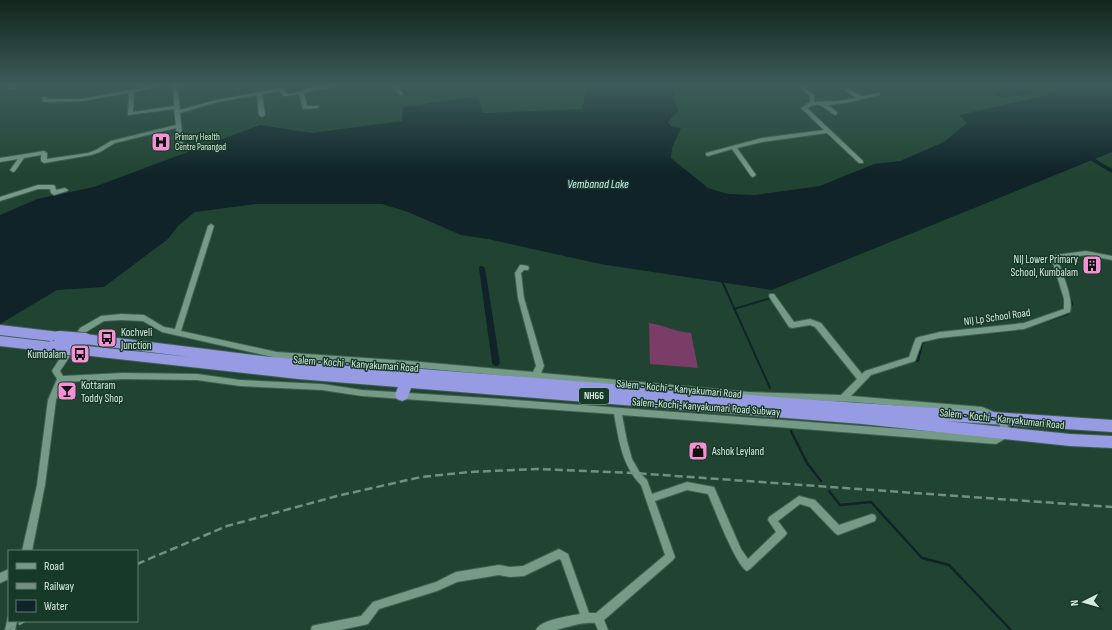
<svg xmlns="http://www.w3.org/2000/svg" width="1112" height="630" font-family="'Sofia Sans Condensed',sans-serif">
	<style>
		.built { fill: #26503b }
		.green { fill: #793d67 }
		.water { fill: #0f2329 }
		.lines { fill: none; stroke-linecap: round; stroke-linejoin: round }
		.stream-far1 { stroke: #0f2329; stroke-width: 2 }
		.stream { stroke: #0f2329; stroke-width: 2.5 }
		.canal { fill: #0f2329; fill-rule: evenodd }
		.minor-casing { stroke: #405f51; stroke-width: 2 }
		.highway-casing { stroke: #405f51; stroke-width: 2 }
		.minor { fill: #759a86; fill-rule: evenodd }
		.highway { fill: #969be4; fill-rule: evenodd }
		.rail { stroke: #738f80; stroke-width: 2.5; stroke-dasharray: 8 4; stroke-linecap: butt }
		.highway-bridge-casing { stroke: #405f51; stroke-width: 14; stroke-linecap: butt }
		.highway-bridge { stroke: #969be4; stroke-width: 12 }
		.labels { text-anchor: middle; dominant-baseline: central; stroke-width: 3; stroke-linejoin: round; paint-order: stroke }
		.far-poi-label { font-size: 9px; fill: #d6e9de; stroke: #173928; text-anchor: start }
		.shield { fill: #173928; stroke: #9db4a7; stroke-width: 1 }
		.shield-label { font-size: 10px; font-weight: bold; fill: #d6e9de }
		.poi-label { font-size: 11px; fill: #d6e9de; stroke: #173928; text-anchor: start }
		.street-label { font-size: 11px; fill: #d6e9de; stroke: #173928 }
		.water-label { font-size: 12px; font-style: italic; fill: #cceaf4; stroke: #173928 }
	</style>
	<rect width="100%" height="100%" fill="#214432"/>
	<path class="built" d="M178 134V138L170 140V145L159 148 158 143 151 144V140Z"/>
	<path class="green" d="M649 323C664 325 676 332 691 333L698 368 650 364Z"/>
	<path class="water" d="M588 85H700L673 92 678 111 668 122 671 126 681 128 672 148 671 158 708 188 728 194 755 195 820 186 874 164 900 161 944 142 967 123 959 115 1048 95 1051 85H1112V152L772 290 600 264 488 239 461 235 408 212 382 204H256L195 212 179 225 168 239 104 287 57 290 0 324V215L37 199 94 187 260 125 312 133 402 121 403 107 478 96 483 113 582 109Z
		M983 85H1043L1042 88 1031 93 1000 98Z"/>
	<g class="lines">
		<path class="stream-far1" d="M1059 259 1061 270
			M722 281 770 388
			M734 309 771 298
			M1046 321 1068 314 1072 304 1069 294
			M911 361H918L922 344 927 340"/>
		<path class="stream" d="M791 431 807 463 821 481
			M829 491 840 505 871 502 922 558 949 565 1011 630"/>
		<path class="canal" d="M1085 153 1112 169V173L1083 156 1082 155Z
			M480 266H482L485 268 500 363 499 365 496 366 493 365 492 363 479 268Z"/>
		<g class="minor-casing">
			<path id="minor" d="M10 85H14L12 89H10L8 88Z
				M156 85H166L134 92 133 112 174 106 173 85H177L180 110 216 100 282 88H284L287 94H290L324 85H339L304 93 307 106H319V107L317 108 303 109 299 94 285 96H283L280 91 262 94 265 115 262 117 259 115 257 95 217 102 180 113 183 144 180 146 177 144 176 128 115 143 100 152 91 155 44 163 41 161V155L24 158 15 171 13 172 10 170 18 159 0 162V158L44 151 47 153V159L88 153 96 150 111 141 176 125 174 109 128 115 129 93 82 101 44 102 42 101 43 97H45L47 98V99H82Z
				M392 85H397L403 94V95H399Z
				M797 85H802L814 95V102L837 101 857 98 846 91V90L848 89 862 96 880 93V95L845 103 828 105 837 112V114L835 115C824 109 821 100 807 108L863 161V163H859L827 133 762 142 737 148 756 175 753 177 751 176 732 149 708 156 706 155V153L762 138 824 130 801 108 810 102V96Z
				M38 185H53L55 186 56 190 65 188 68 190 67 191 54 195 51 193 50 189H38L0 201V197Z
				M211 224 214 226 181 331 277 352 409 361 533 372 536 366 518 298 515 273 520 265H522L528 266 529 268 528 270H524L521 273 524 298 544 366 541 373 749 392 841 395 857 379 815 327 810 325 792 328 789 327 770 298 769 296 770 294H774L794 322 810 319 821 323 862 374 865 371 909 357 915 340 916 338 919 337 940 332 1024 323 1064 309V299L1052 260 1055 255 1086 251 1112 256V260L1086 255 1059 259 1058 260C1062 273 1074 299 1070 312L1024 329 940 338 922 342 915 361 871 375 851 396 982 407 1004 416 1011 433 1010 436 996 444 622 415 627 441 632 459 640 473 647 480 652 494 687 482 714 487 741 549 748 559 776 532 768 520 769 517 799 496 815 500 839 525 872 514 875 515 876 518 875 521 838 535 835 533 810 507 800 504 778 521 787 533 785 536 750 569 747 571C736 566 714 508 708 494L687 490 655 501 675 557 673 560 604 620 608 630H598L595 623C581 622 569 627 556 630 550 630 542 630 536 630 540 620 569 616 580 614L561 560 559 559 524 576 510 577 499 575 457 582 437 591 379 609 368 624 364 625 340 630H311L312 626 316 625 361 616 373 602 436 582 456 572 499 565 510 567 523 566 559 549 568 554 589 613H596L665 555 641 485C622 466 619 440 614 414L362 396 322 390 240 386 197 380 123 379 64 382 56 400 45 485 32 551H22L37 485 48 400 57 379 52 371 53 369 80 328 101 316 121 314 144 315 164 327 175 329 208 226ZM121 320 143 321 162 332 277 358 409 367 749 398 854 402 981 413 998 420 1002 432 995 436 501 399 362 390 322 384 240 380 197 374 123 373 63 376 60 371 86 332 104 321Z
				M9 569V579L0 583V573Z
				M8 617 9 621H17L15 630H5Z"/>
		</g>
		<g class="highway-casing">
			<path id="highway" d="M0 325 59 332 63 334 65 337 63 340 59 342 0 335Z
				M85 334 271 357 801 399 1112 420V432L945 421 1070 434 1112 436V448L1070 446 862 424 411 388 407 399 402 401 397 399 395 395 398 387 298 379 73 354 71 350 73 346 77 345 190 357 85 344 81 342 79 339 81 336Z
				M0 336 52 342 56 343 58 347 56 351 52 352 0 346Z"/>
		</g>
		<use href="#minor" class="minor"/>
		<use href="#highway" class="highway"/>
		<path class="rail" d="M137 564 227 526 337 496 421 477 470 472 536 469 634 473 1112 507
			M8 630 25 621"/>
		<g class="highway-bridge-casing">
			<path id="highway-bridge" d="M59 337 85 339
				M52 347 77 350"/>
		</g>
		<use href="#highway-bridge" class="highway-bridge"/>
	</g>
	<linearGradient id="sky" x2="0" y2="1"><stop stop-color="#12251c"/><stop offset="0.49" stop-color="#3d5c5a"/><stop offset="1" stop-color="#3d5c5a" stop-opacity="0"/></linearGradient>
	<rect width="1112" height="173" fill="url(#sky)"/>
	<defs>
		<g id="hospital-square" transform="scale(1)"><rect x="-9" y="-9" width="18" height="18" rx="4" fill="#f491d4" stroke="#173928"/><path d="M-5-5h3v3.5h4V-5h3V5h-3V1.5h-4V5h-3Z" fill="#111"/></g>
		<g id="building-square" transform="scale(1)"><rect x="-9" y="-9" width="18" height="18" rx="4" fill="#f491d4" stroke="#173928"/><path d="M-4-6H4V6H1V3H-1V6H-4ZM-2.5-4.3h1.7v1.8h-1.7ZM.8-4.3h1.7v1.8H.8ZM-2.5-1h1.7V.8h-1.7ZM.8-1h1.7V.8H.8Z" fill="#111"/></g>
		<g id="bus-square" transform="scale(1)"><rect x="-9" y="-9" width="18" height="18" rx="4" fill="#f491d4" stroke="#173928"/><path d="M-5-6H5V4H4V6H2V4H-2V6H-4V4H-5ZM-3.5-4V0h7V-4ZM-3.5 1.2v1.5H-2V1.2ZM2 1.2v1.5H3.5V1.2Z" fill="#111"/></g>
		<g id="bar-square" transform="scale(1)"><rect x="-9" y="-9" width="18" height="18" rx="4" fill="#f491d4" stroke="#173928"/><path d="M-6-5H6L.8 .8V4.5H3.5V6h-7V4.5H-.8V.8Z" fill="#111"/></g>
		<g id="shop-square" transform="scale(1)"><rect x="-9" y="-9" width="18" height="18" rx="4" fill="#f491d4" stroke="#173928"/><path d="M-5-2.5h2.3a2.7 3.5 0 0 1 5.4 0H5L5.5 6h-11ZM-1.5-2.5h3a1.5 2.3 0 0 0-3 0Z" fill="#111"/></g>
	</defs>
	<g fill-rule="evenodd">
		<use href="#hospital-square" x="161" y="142"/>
		<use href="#building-square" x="1092" y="265"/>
		<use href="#bus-square" x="107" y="338"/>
		<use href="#bus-square" x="80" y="354"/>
		<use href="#bar-square" x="67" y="391"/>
		<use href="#shop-square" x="698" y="451"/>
	</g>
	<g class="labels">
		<g class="far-poi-label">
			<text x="175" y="137">Primary Health<tspan x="175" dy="10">Centre Panangad</tspan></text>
		</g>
		<rect class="shield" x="579" y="388" width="30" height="16" rx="3"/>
		<g class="shield-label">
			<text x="594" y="396">NH66</text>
		</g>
		<g class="poi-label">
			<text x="1078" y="259" text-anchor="end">NIJ Lower Primary<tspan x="1078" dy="13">School, Kumbalam</tspan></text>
			<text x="121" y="332">Kochveli<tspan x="121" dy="13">Junction</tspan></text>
			<text x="66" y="354" text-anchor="end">Kumbalam</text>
			<text x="81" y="385">Kottaram<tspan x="81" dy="13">Toddy Shop</tspan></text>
			<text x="712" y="451">Ashok Leyland</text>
		</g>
		<g class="street-label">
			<text transform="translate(997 317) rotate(-8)">NIJ Lp School Road</text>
			<text transform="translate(356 364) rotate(4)">Salem - Kochi - Kanyakumari Road</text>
			<text transform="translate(679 389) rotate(5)">Salem - Kochi - Kanyakumari Road</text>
			<text transform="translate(706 407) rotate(4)">Salem-Kochi-Kanyakumari Road Subway</text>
			<text transform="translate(1002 419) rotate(6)">Salem - Kochi - Kanyakumari Road</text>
		</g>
		<g class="water-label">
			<text x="598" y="184">Vembanad Lake</text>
		</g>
	</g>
	<rect x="8" y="550" width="130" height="72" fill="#173928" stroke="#637f71"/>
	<rect x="16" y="563" width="20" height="6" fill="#759a86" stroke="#637f71"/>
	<text x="44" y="570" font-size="12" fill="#d6e9de">Road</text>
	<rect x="16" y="583" width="20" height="6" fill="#738f80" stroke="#637f71"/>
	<text x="44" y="590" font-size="12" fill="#d6e9de">Railway</text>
	<rect x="16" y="600" width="20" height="12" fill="#0f2329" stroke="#637f71"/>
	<text x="44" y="610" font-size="12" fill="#d6e9de">Water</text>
	<g transform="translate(1084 602) rotate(264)" stroke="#173928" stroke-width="3" paint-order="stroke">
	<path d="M0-3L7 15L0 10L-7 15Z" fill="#d6e9de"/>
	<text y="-6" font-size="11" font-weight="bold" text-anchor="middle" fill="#d6e9de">N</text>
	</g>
</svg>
